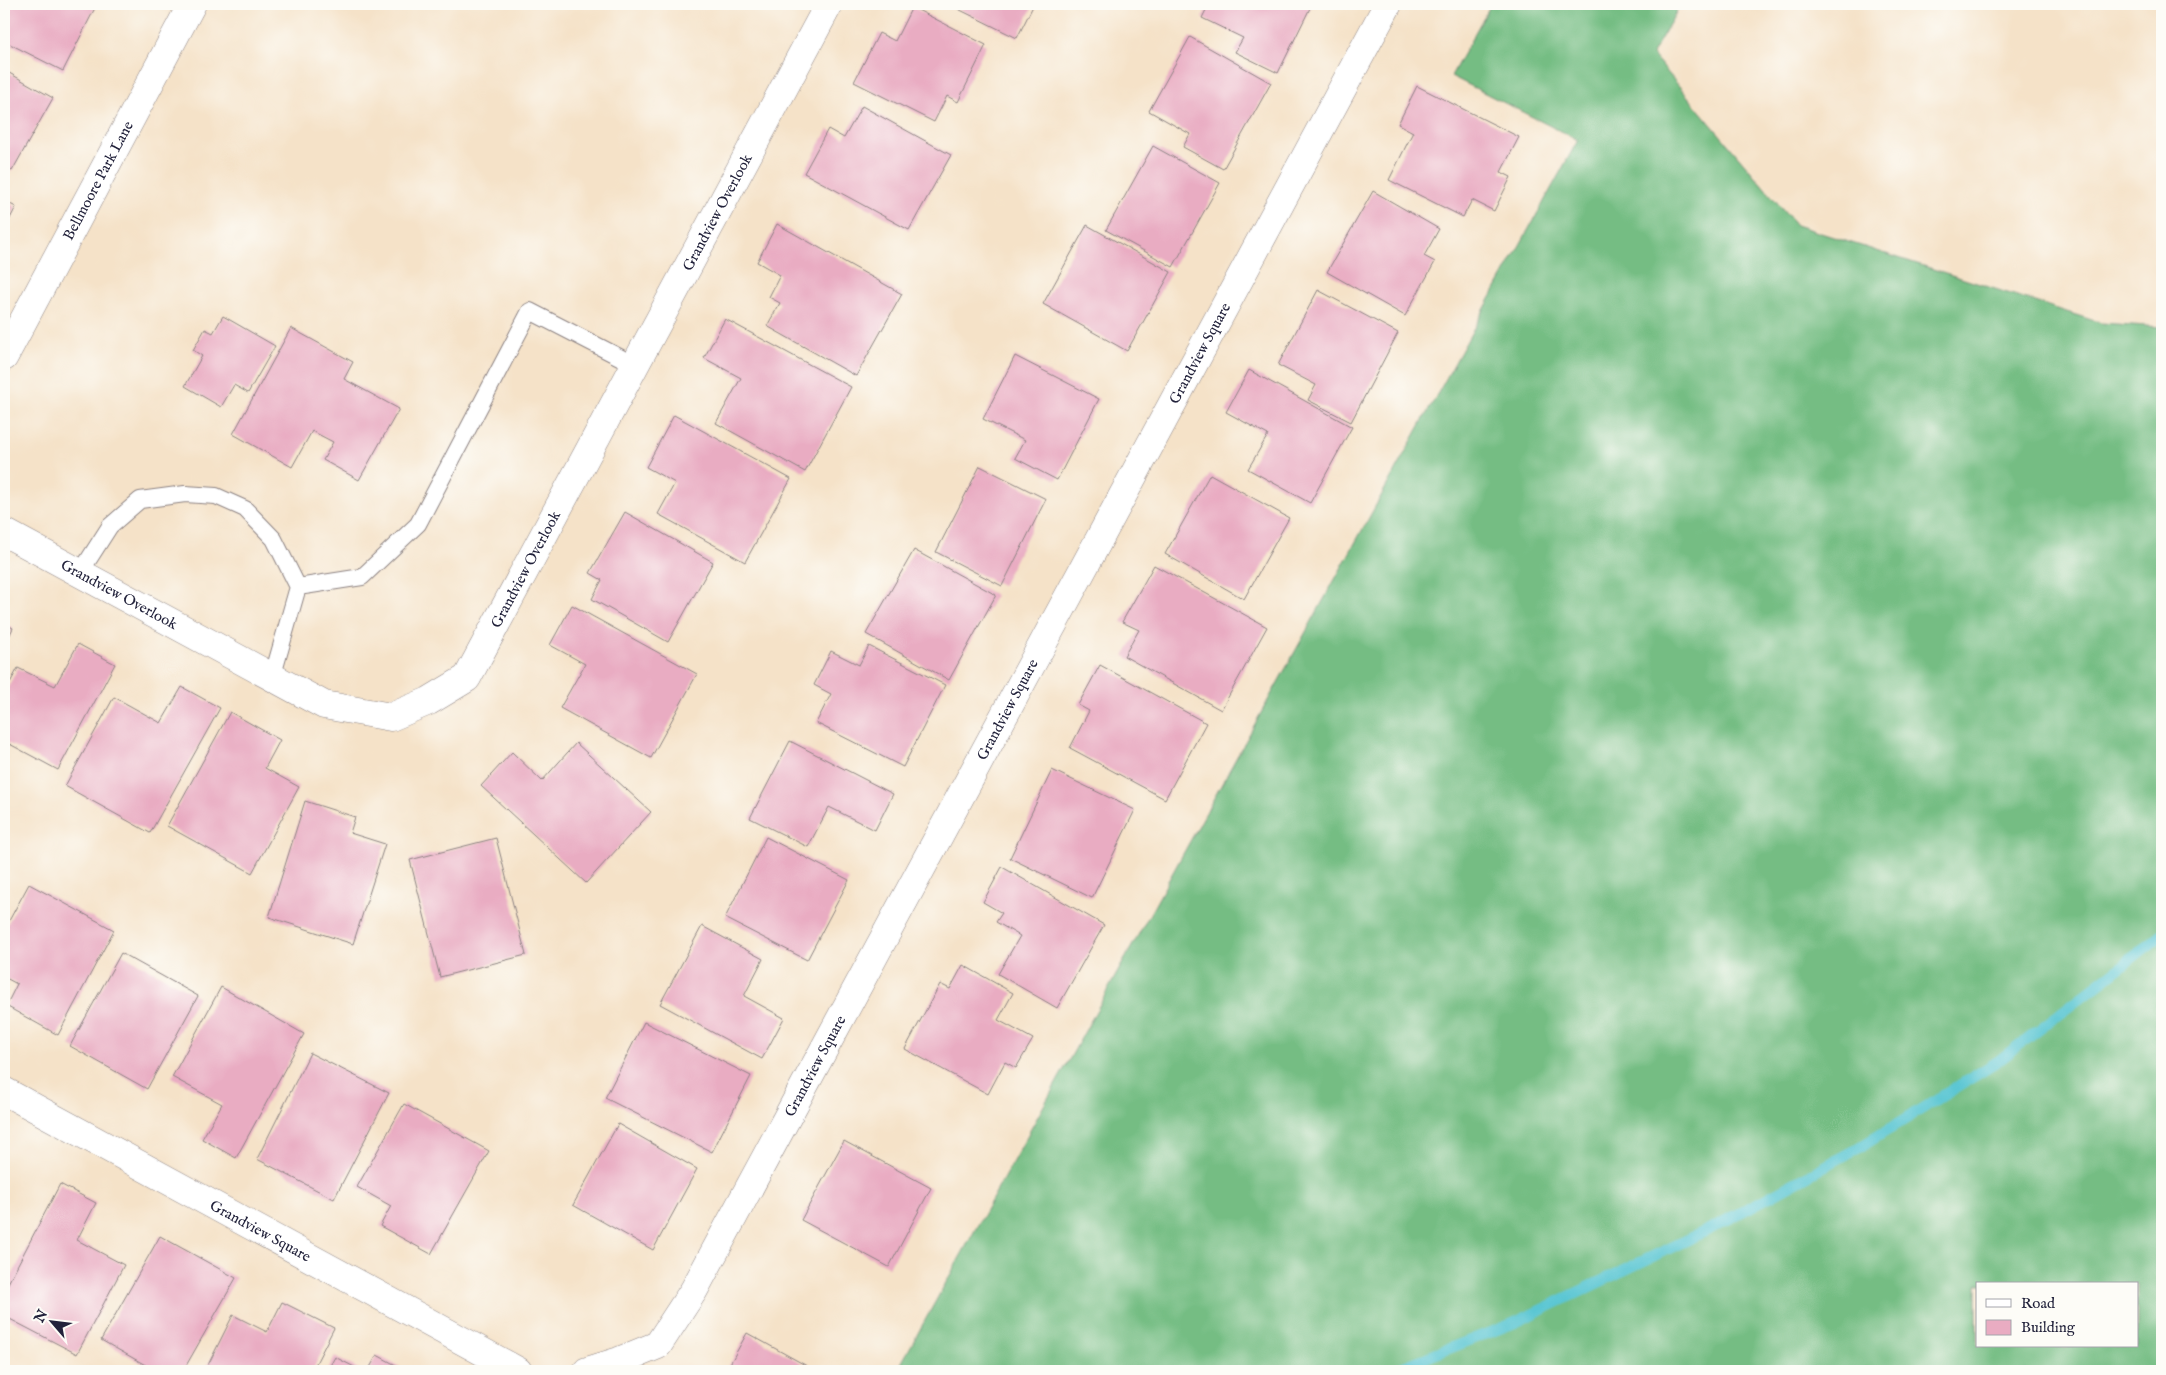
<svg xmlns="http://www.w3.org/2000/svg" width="2166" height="1375" font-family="'IM FELL English',serif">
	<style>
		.forest { fill: #75bd83; stroke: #4c705f; fill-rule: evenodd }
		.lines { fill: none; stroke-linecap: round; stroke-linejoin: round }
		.stream { stroke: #5ac6d3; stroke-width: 11 }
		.building { fill: #e9acc2 }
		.service-casing { stroke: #8c8282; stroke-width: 18 }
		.minor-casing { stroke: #8c8282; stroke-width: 29 }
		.service { stroke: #fff; stroke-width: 16 }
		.minor { stroke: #fff; stroke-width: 28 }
		.labels { text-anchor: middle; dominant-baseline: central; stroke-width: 4; stroke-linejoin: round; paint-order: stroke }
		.street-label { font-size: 15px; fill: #22223b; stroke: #fdfcf7 }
	</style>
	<rect width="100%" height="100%" fill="#fdfcf7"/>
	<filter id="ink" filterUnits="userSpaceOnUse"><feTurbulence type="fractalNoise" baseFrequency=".02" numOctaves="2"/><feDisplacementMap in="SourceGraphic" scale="10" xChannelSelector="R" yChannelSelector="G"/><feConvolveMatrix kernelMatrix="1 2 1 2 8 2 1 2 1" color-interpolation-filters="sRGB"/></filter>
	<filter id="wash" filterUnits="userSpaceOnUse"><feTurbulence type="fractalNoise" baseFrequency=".0096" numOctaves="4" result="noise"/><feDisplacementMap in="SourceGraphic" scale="20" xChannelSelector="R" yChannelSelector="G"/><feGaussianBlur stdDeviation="1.12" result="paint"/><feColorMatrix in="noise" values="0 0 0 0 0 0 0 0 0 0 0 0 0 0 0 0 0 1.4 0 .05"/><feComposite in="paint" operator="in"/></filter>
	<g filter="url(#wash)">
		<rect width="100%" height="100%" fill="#f5e2c8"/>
		<path class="forest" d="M1491 4H1681L1652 54 1796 225 2101 323 2162 327V1371H897L1578 140 1451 76ZM1977 1284H2137V1346H1977Z"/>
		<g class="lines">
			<path class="stream" d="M1392 1371 1514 1323 1712 1228 1862 1146 1997 1062 2162 935"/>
		</g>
		<g id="blocks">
			<path class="building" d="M4 4H97L63 71 4 41V17L7 10 4 8Z
				M948 4H1034L1017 38Z
				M1209 4H1312L1278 73 1235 52 1243 38 1202 18Z
				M912 7 986 45 958 102 947 96 934 122 854 82 879 33 895 41Z
				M1190 37 1271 83 1223 169 1183 147 1190 134 1149 111Z
				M4 70 53 98 12 171 4 166Z
				M1417 86 1519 137 1501 172 1511 177 1494 211 1472 200 1463 217 1389 180 1413 132 1398 124Z
				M862 106 951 155 909 230 804 173 828 129 844 138Z
				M1153 146 1220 183 1173 267 1106 230Z
				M1373 191 1439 229 1424 256 1435 262 1405 316 1327 272Z
				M4 201 16 207 4 230Z
				M777 224 902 294 856 376 767 326 780 303 769 297 780 275 757 262Z
				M1087 225 1171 272 1127 351 1043 304Z
				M1318 290 1398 333 1351 422 1308 400 1316 385 1278 365Z
				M223 316 275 346 248 393 234 385 221 407 185 386 202 356 193 350 205 329 213 333Z
				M725 319 851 387 805 472 716 423 741 378 704 358Z
				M291 328 353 362 344 379 399 409 359 480 323 460 333 442 312 431 292 467 233 434Z
				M1015 356 1099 399 1057 480 1015 458 1025 440 983 419Z
				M1249 370 1352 427 1310 503 1248 469 1268 435 1226 412Z
				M674 415 791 479 745 562 658 514 675 483 646 467Z
				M980 466 1046 499 1002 586 936 552Z
				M1210 474 1289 518 1244 599 1165 554Z
				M625 512 713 562 668 642 592 599 602 580 590 573Z
				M914 550 996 595 949 680 866 634Z
				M1154 565 1267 627 1221 710 1124 656 1139 630 1122 622Z
				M572 605 697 674 651 758 560 708 585 664 550 645Z
				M4 623 13 628 4 647Z
				M78 644 115 664 58 770 4 741V694L18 668 55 686Z
				M869 646 945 685 903 767 816 723 831 694 814 685 831 651 859 665Z
				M1100 665 1206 723 1165 799 1070 748 1089 711 1078 705Z
				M182 687 220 708 150 833 65 786 114 697 161 723Z
				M230 712 280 740 265 768 299 787 252 873 167 826Z
				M790 741 893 794 875 830 829 807 808 847 750 818Z
				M576 743 651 812 586 883 481 786 512 752 542 781Z
				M1052 770 1135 810 1092 898 1010 858Z
				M305 801 355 817 350 833 385 844 353 944 269 917Z
				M766 837 849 880 807 960 725 918Z
				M496 838 526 955 440 977 410 860Z
				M1002 867 1104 925 1057 1008 998 974 1020 936 996 922 1002 913 983 902Z
				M29 884 114 930 58 1035 6 1006 17 984 4 977V930Z
				M702 926 763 959 744 996 784 1018 762 1059 660 1004Z
				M121 953 198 996 147 1089 70 1046Z
				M963 965 1013 993 998 1020 1033 1039 1016 1068 1005 1062 988 1094 905 1049 940 984 950 989Z
				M221 987 304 1034 236 1158 202 1139 222 1104 172 1077Z
				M644 1022 751 1076 712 1152 605 1098Z
				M310 1053 389 1093 334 1199 257 1159Z
				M404 1104 489 1151 431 1254 380 1226 391 1206 357 1187Z
				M618 1124 697 1169 653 1250 573 1205Z
				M844 1141 931 1188 889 1267 801 1220Z
				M60 1184 96 1203 77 1240 124 1265 77 1354 4 1316V1291Z
				M160 1236 236 1278 183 1371H156L101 1340Z
				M282 1302 334 1328 312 1371H205L233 1315 267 1332Z
				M747 1333 816 1371H726Z
				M377 1355 407 1371H368Z
				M335 1357 362 1371H327Z"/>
		</g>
	</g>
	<g filter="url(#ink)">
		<use href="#blocks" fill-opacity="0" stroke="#8c8282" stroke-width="1"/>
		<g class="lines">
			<g class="service-casing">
				<path id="service" d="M80 573 110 526 140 500 185 494 216 496 245 509 274 539 298 587
					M272 678 298 587 362 577 418 524 530 311 635 365"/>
			</g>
			<g class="minor-casing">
				<g id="minor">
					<path id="s1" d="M4 357 192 4"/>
					<path id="s2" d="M4 532 324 705 391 717 429 701 467 678 829 4"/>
					<path id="s3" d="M4 1091 518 1371"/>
					<path id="s4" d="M587 1371 619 1361 658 1345 694 1290 1388 4"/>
				</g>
			</g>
			<use href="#service" class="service"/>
			<use href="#minor" class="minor"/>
		</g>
	</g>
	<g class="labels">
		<g class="street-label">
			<text stroke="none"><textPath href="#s1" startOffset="200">Bellmoore Park Lane</textPath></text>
			<text stroke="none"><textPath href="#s2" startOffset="1046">Grandview Overlook</textPath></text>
			<text stroke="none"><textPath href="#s4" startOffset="1206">Grandview Square</textPath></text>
			<text stroke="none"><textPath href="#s2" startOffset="641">Grandview Overlook</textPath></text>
			<text stroke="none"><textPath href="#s2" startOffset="131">Grandview Overlook</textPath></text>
			<text stroke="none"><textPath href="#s4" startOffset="801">Grandview Square</textPath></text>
			<text stroke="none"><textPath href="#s4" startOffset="396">Grandview Square</textPath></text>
			<text stroke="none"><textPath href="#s3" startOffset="292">Grandview Square</textPath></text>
		</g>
	</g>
	<rect width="2166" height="1375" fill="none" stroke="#fdfcf7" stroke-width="20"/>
	<rect x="1976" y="1282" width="162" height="65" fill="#fdfcf7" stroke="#a5a5ac"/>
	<rect x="1986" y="1299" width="25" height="8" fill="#ffffff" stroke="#a5a5ac"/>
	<text x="2021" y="1308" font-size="15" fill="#22223b">Road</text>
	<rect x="1986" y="1320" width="25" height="15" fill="#e9acc2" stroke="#a5a5ac"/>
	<text x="2021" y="1332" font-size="15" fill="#22223b">Building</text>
	<g transform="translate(52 1322) rotate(298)" stroke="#fdfcf7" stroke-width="4" paint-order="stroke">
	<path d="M0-4L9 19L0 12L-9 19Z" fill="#22223b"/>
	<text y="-8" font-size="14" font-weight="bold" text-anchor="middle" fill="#22223b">N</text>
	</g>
</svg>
